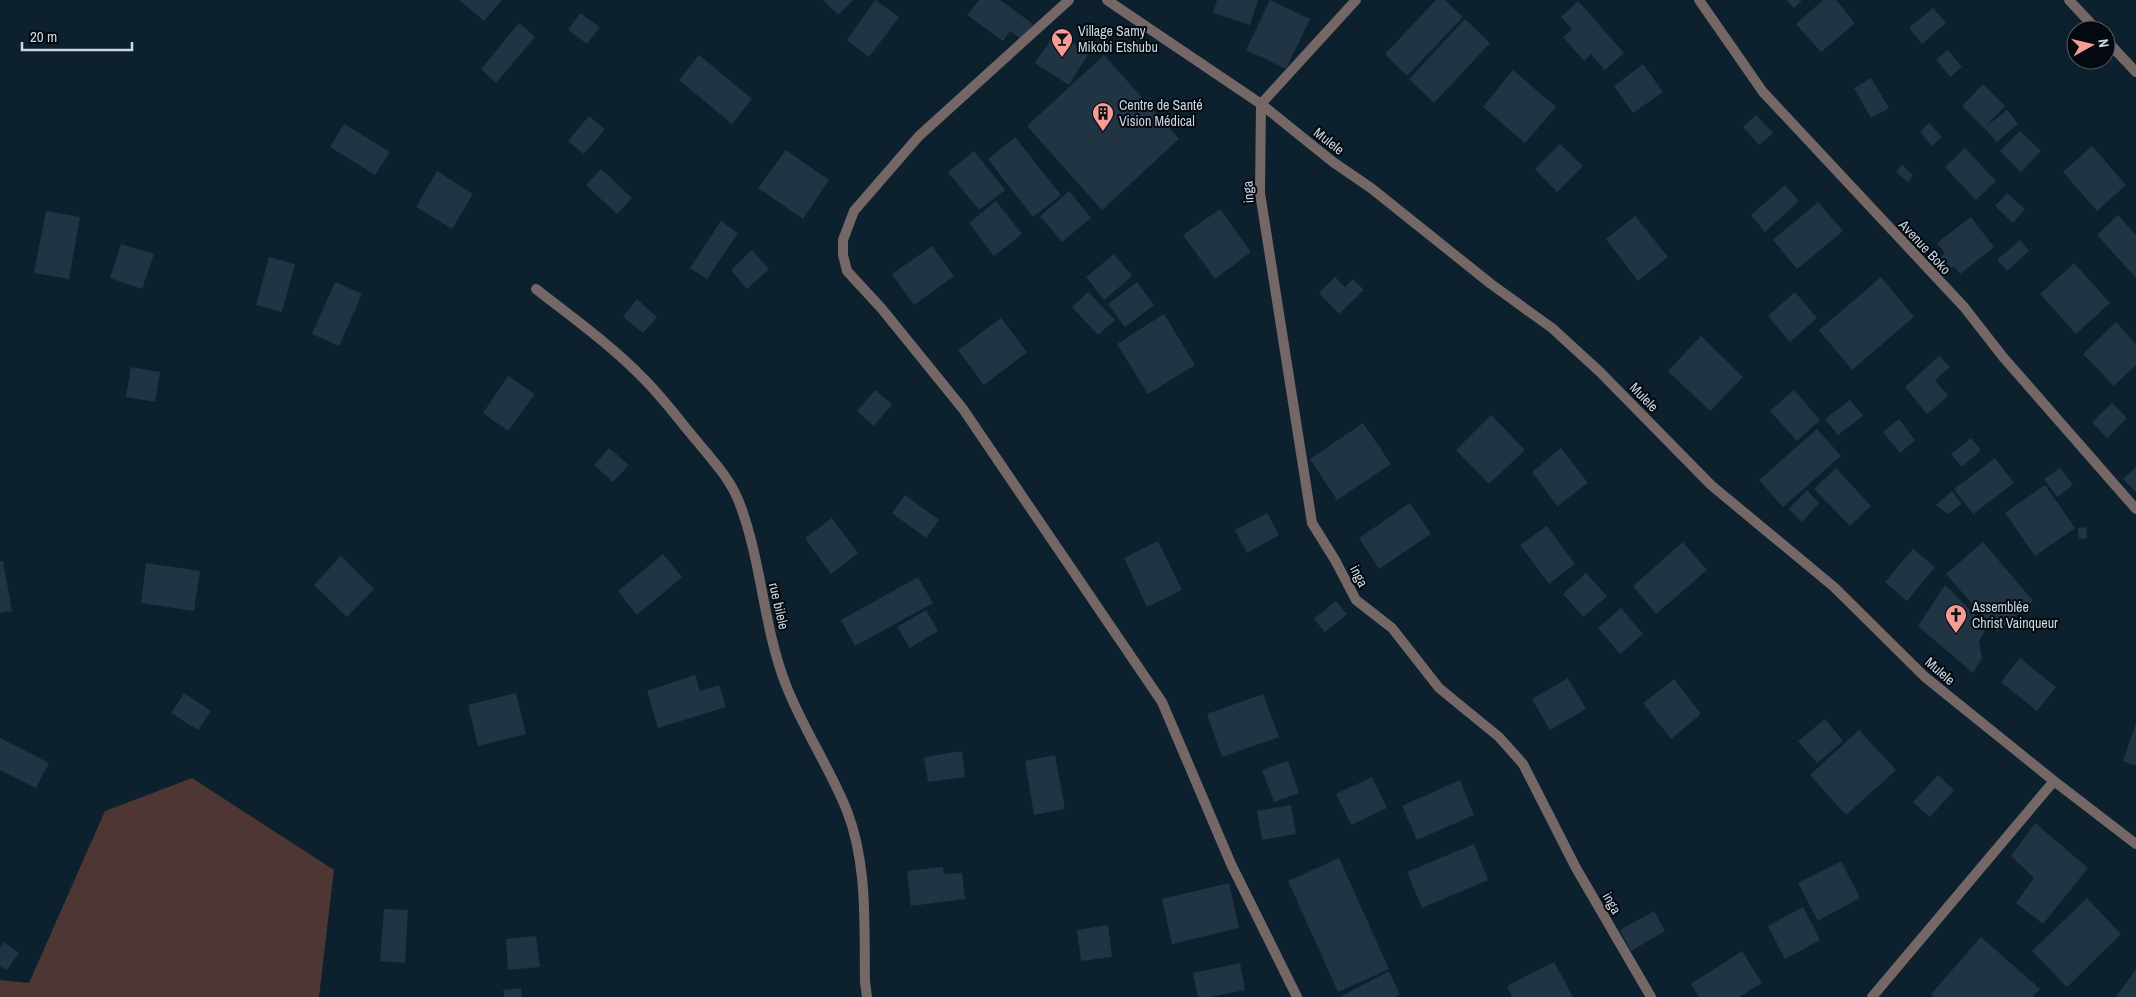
<svg xmlns="http://www.w3.org/2000/svg" width="2136" height="997" font-family="'Archivo Narrow',sans-serif">
	<style>
		.green { fill: #4d3634 }
		.building { fill: #203443 }
		.lines { fill: none; stroke-linecap: round; stroke-linejoin: round }
		.minor { stroke: #746766; stroke-width: 10 }
		.labels { text-anchor: middle; dominant-baseline: central; stroke-width: 4; stroke-linejoin: round; paint-order: stroke }
		.poi-label { font-size: 14px; fill: #cbd7e1; stroke: #03090f; text-anchor: start }
		.street-label { font-size: 14px; fill: #cbd7e1; stroke: #03090f }
	</style>
	<rect width="100%" height="100%" fill="#0c202e"/>
	<path class="green" d="M192 778 334 870 319 997H0V980L29 983 105 811Z"/>
	<path class="building" d="M459 0H502L484 21Z
		M823 0H853L838 15Z
		M875 0 899 17 869 57 847 40Z
		M979 0H1000L1033 24 1022 40 1010 31 1003 41 967 15Z
		M1217 0H1258L1250 25 1213 13Z
		M1270 0 1310 19 1286 69 1246 50Z
		M1436 0H1445L1463 17 1407 76 1385 54Z
		M1786 0H1802L1794 8Z
		M1823 0H1836L1855 23 1821 52 1796 24Z
		M1578 1 1624 53 1605 70 1591 54 1584 61 1563 37 1572 29 1561 17Z
		M1933 8 1946 23 1922 44 1909 28Z
		M580 13 600 27 587 44 568 30Z
		M1465 19 1490 43 1434 103 1409 79Z
		M519 23 535 37 496 83 481 69Z
		M1056 32 1089 53 1069 85 1035 63Z
		M1948 50 1962 67 1950 77 1936 59Z
		M699 55 752 99 732 124 679 80Z
		M1104 55 1179 139 1102 210 1027 126Z
		M1643 64 1663 92 1633 113 1614 86Z
		M1513 70 1556 107 1525 143 1483 107Z
		M1871 78 1889 108 1871 118 1854 88Z
		M1983 84 2005 106 1984 128 1962 106Z
		M2007 110 2018 124 1997 142 1984 128Z
		M1756 115 1773 133 1759 145 1743 127Z
		M589 116 605 129 584 154 568 141Z
		M1929 123 1942 137 1932 146 1920 132Z
		M344 124 390 152 375 175 330 147Z
		M2020 131 2041 151 2021 172 2000 151Z
		M1015 137 1061 195 1033 217 988 159Z
		M1560 144 1583 166 1557 192 1535 169Z
		M2092 146 2126 185 2097 211 2063 172Z
		M1965 148 1996 181 1976 200 1945 167Z
		M786 150 829 180 803 219 758 188Z
		M974 151 1005 190 979 210 948 172Z
		M1902 165 1913 175 1908 182 1896 172Z
		M601 169 632 198 617 214 586 185Z
		M437 171 473 194 452 229 416 207Z
		M1785 185 1799 201 1765 232 1751 215Z
		M1069 191 1091 218 1062 242 1040 216Z
		M2007 193 2025 209 2013 223 1995 206Z
		M996 201 1022 234 994 256 969 223Z
		M1818 202 1843 231 1797 269 1773 240Z
		M1220 209 1251 252 1215 279 1183 235Z
		M46 211 80 217 69 279 34 273Z
		M2118 215 2136 235V278L2097 235Z
		M1635 216 1668 257 1638 281 1606 239Z
		M1971 217 1994 247 1960 274 1954 266 1947 272 1937 259 1945 253 1937 243Z
		M721 221 738 233 707 279 690 268Z
		M2020 240 2029 251 2007 271 1997 260Z
		M121 244 154 254 142 289 110 278Z
		M932 246 954 276 914 305 892 274Z
		M752 250 769 269 747 289 731 270Z
		M1114 254 1132 276 1104 300 1086 277Z
		M269 257 295 264 282 312 256 305Z
		M2074 263 2110 303 2076 334 2040 294Z
		M1335 277 1345 287 1353 279 1364 290 1339 314 1319 293Z
		M1881 277 1914 317 1852 370 1819 330Z
		M335 282 362 294 339 346 312 334Z
		M1137 282 1154 305 1125 327 1108 304Z
		M1088 292 1115 320 1098 335 1072 307Z
		M1795 292 1817 318 1790 342 1768 316Z
		M637 299 657 317 643 333 623 317Z
		M1164 314 1195 365 1148 394 1117 344Z
		M1001 318 1027 352 984 385 958 350Z
		M2116 322 2136 344V365L2114 386 2083 354Z
		M1701 336 1743 377 1710 411 1668 371Z
		M1939 356 1950 367 1935 380 1948 396 1927 414 1905 387Z
		M131 367 160 372 155 402 126 397Z
		M508 376 535 394 508 431 483 413Z
		M875 390 892 404 874 426 857 411Z
		M1794 390 1820 420 1797 441 1770 411Z
		M1850 400 1863 416 1838 435 1825 419Z
		M2112 403 2127 418 2107 438 2092 422Z
		M1491 415 1525 450 1489 484 1456 450Z
		M1899 419 1915 440 1900 453 1883 432Z
		M1363 423 1391 464 1337 500 1310 459Z
		M1817 429 1841 456 1783 507 1759 480Z
		M1971 438 1981 450 1962 467 1951 454Z
		M609 448 629 465 613 482 594 465Z
		M1561 448 1588 483 1557 506 1532 472Z
		M1995 458 2014 483 1973 514 1954 489Z
		M2136 467V492L2123 479Z
		M1836 468 1871 506 1850 526 1814 489Z
		M2060 468 2073 485 2057 497 2044 479Z
		M2045 485 2075 528 2035 556 2005 513Z
		M1807 490 1819 503 1802 522 1789 509Z
		M1952 491 1962 504 1948 514 1936 505Z
		M905 495 939 520 926 538 892 513Z
		M1410 503 1431 534 1379 569 1359 538Z
		M1267 513 1279 535 1247 553 1235 530Z
		M832 518 858 553 831 574 805 538Z
		M1547 526 1575 564 1549 584 1520 545Z
		M2086 527 2087 538 2079 539 2078 528Z
		M1158 541 1182 590 1147 607 1124 558Z
		M1683 542 1707 570 1656 614 1633 586Z
		M1983 542 2033 601 1997 632 1946 574Z
		M1913 549 1935 567 1907 601 1885 582Z
		M663 554 682 577 637 615 618 591Z
		M341 556 374 589 347 617 314 585Z
		M0 561H3L12 611 0 613Z
		M146 563 200 571 194 611 141 603Z
		M1586 573 1607 596 1583 617 1563 594Z
		M918 577 933 603 855 646 841 620Z
		M1945 585 1987 627 1979 641 1982 658 1973 673 1918 626Z
		M1336 601 1347 614 1325 632 1314 619Z
		M1621 608 1643 634 1620 654 1598 628Z
		M926 610 938 631 910 648 897 627Z
		M2020 658 2056 687 2037 711 2001 682Z
		M695 675 700 691 719 685 726 707 658 728 647 691Z
		M1568 678 1586 709 1550 730 1532 699Z
		M1674 679 1701 714 1671 739 1643 703Z
		M184 693 211 711 198 730 171 713Z
		M516 693 526 734 478 746 468 705Z
		M1263 694 1279 737 1222 757 1207 714Z
		M1825 719 1843 741 1817 763 1798 741Z
		M2136 723V766L2123 761Z
		M1859 730 1896 770 1846 815 1810 775Z
		M0 738 49 763 36 788 0 770Z
		M962 751 965 777 928 782 924 757Z
		M1055 755 1065 809 1034 815 1025 761Z
		M1288 761 1299 793 1274 802 1262 770Z
		M1938 775 1954 790 1930 817 1913 802Z
		M1372 777 1387 808 1351 825 1336 794Z
		M1460 780 1474 815 1417 840 1402 806Z
		M1291 805 1296 834 1262 840 1257 811Z
		M2035 823 2088 868 2043 924 2016 903 2034 878 2011 856Z
		M1474 844 1488 880 1422 908 1407 872Z
		M1339 858 1389 969 1338 992 1288 881Z
		M1841 861 1860 898 1818 921 1798 883Z
		M943 867 944 874 962 873 965 899 911 906 907 871Z
		M1229 883 1239 928 1172 944 1162 899Z
		M2087 898 2121 934 2067 987 2032 951Z
		M1803 907 1820 940 1785 959 1768 926Z
		M384 909 408 910 405 963 380 961Z
		M1654 911 1665 931 1631 951 1620 930Z
		M1108 925 1112 957 1081 961 1077 930Z
		M536 936 540 967 508 970 506 939Z
		M1981 937 2040 989 2033 997H1934L1931 994Z
		M4 942 19 953 7 970 0 966V948Z
		M1742 951 1762 983 1739 997H1699L1691 984Z
		M1554 962 1573 997H1512L1507 986Z
		M1240 963 1245 990 1210 997H1198L1193 973Z
		M2136 969V997H2116Z
		M1389 971 1400 995 1395 997H1340Z
		M521 988 522 997H504L503 990Z"/>
	<g class="lines">
		<path class="minor" d="M1069 0 919 136 854 211 843 240V255L847 271 882 309 963 409 1162 702 1231 864 1297 997
			M1107 0 1261 104 1333 162 1371 188 1491 284 1552 328 1600 372 1711 485 1834 587 1925 677 2054 781 2136 844
			M1356 0 1261 104 1260 193 1312 523 1335 560 1356 600 1392 628 1439 688 1499 737 1523 764 1576 868 1651 997
			M1699 0 1763 92 1964 307 2003 357 2136 509
			M2069 0 2097 30
			M2106 40 2136 72
			M536 289C573 318 611 345 644 379 663 398 679 420 696 440 712 460 730 478 739 502 762 561 763 627 786 685 803 729 830 768 847 811 868 865 864 926 865 982L867 997
			M1872 997 2054 781"/>
	</g>
	<defs>
		<g id="bar-pin" transform="scale(1.125)"><path d="M0 17L-7.5 6A9.5 9.5 0 1 1 7.5 6Z" fill="#f59c94" stroke="#03090f"/><path d="M-6-5H6L.8 .8V4.5H3.5V6h-7V4.5H-.8V.8Z" fill="#111"/></g>
		<g id="building-pin" transform="scale(1.125)"><path d="M0 17L-7.5 6A9.5 9.5 0 1 1 7.5 6Z" fill="#f59c94" stroke="#03090f"/><path d="M-4-6H4V6H1V3H-1V6H-4ZM-2.5-4.3h1.7v1.8h-1.7ZM.8-4.3h1.7v1.8H.8ZM-2.5-1h1.7V.8h-1.7ZM.8-1h1.7V.8H.8Z" fill="#111"/></g>
		<g id="church-pin" transform="scale(1.125)"><path d="M0 17L-7.5 6A9.5 9.5 0 1 1 7.5 6Z" fill="#f59c94" stroke="#03090f"/><path d="M-1.2-6h2.4v3.5h3.3v2.4h-3.3V6h-2.4V-.1h-3.3v-2.4h3.3Z" fill="#111"/></g>
	</defs>
	<g fill-rule="evenodd">
		<use href="#bar-pin" x="1062" y="39"/>
		<use href="#building-pin" x="1103" y="113"/>
		<use href="#church-pin" x="1956" y="615"/>
	</g>
	<g class="labels">
		<g class="poi-label">
			<text x="1078" y="31">Village Samy<tspan x="1078" dy="16">Mikobi Etshubu</tspan></text>
			<text x="1119" y="105">Centre de Santé<tspan x="1119" dy="16">Vision Médical</tspan></text>
			<text x="1972" y="607">Assemblée<tspan x="1972" dy="16">Christ Vainqueur</tspan></text>
		</g>
		<g class="street-label">
			<text transform="translate(1329 141) rotate(38)">Mulele</text>
			<text transform="translate(1248 192) rotate(-93)">inga</text>
			<text transform="translate(1925 247) rotate(47)">Avenue Boko</text>
			<text transform="translate(1644 397) rotate(46)">Mulele</text>
			<text transform="translate(1359 576) rotate(63)">inga</text>
			<text transform="translate(779 606) rotate(77)">rue bilele</text>
			<text transform="translate(1940 671) rotate(41)">Mulele</text>
			<text transform="translate(1612 903) rotate(60)">inga</text>
		</g>
	</g>
	<g transform="translate(2091 45) rotate(82)"><circle r="24" fill="#03090f" stroke="#535b63"/>
	<path d="M0-4L9 19L0 12L-9 19Z" fill="#f59c94"/>
	<text y="-8" font-size="14" font-weight="bold" text-anchor="middle" fill="#cbd7e1">N</text>
	</g>
	<path d="M22 42v8h110v-8" fill="none" stroke="#cbd7e1" stroke-width="2.5"/>
	<text x="30" y="42" font-size="15" fill="#cbd7e1" stroke="#03090f" stroke-width="4" paint-order="stroke">20 m</text>
</svg>
